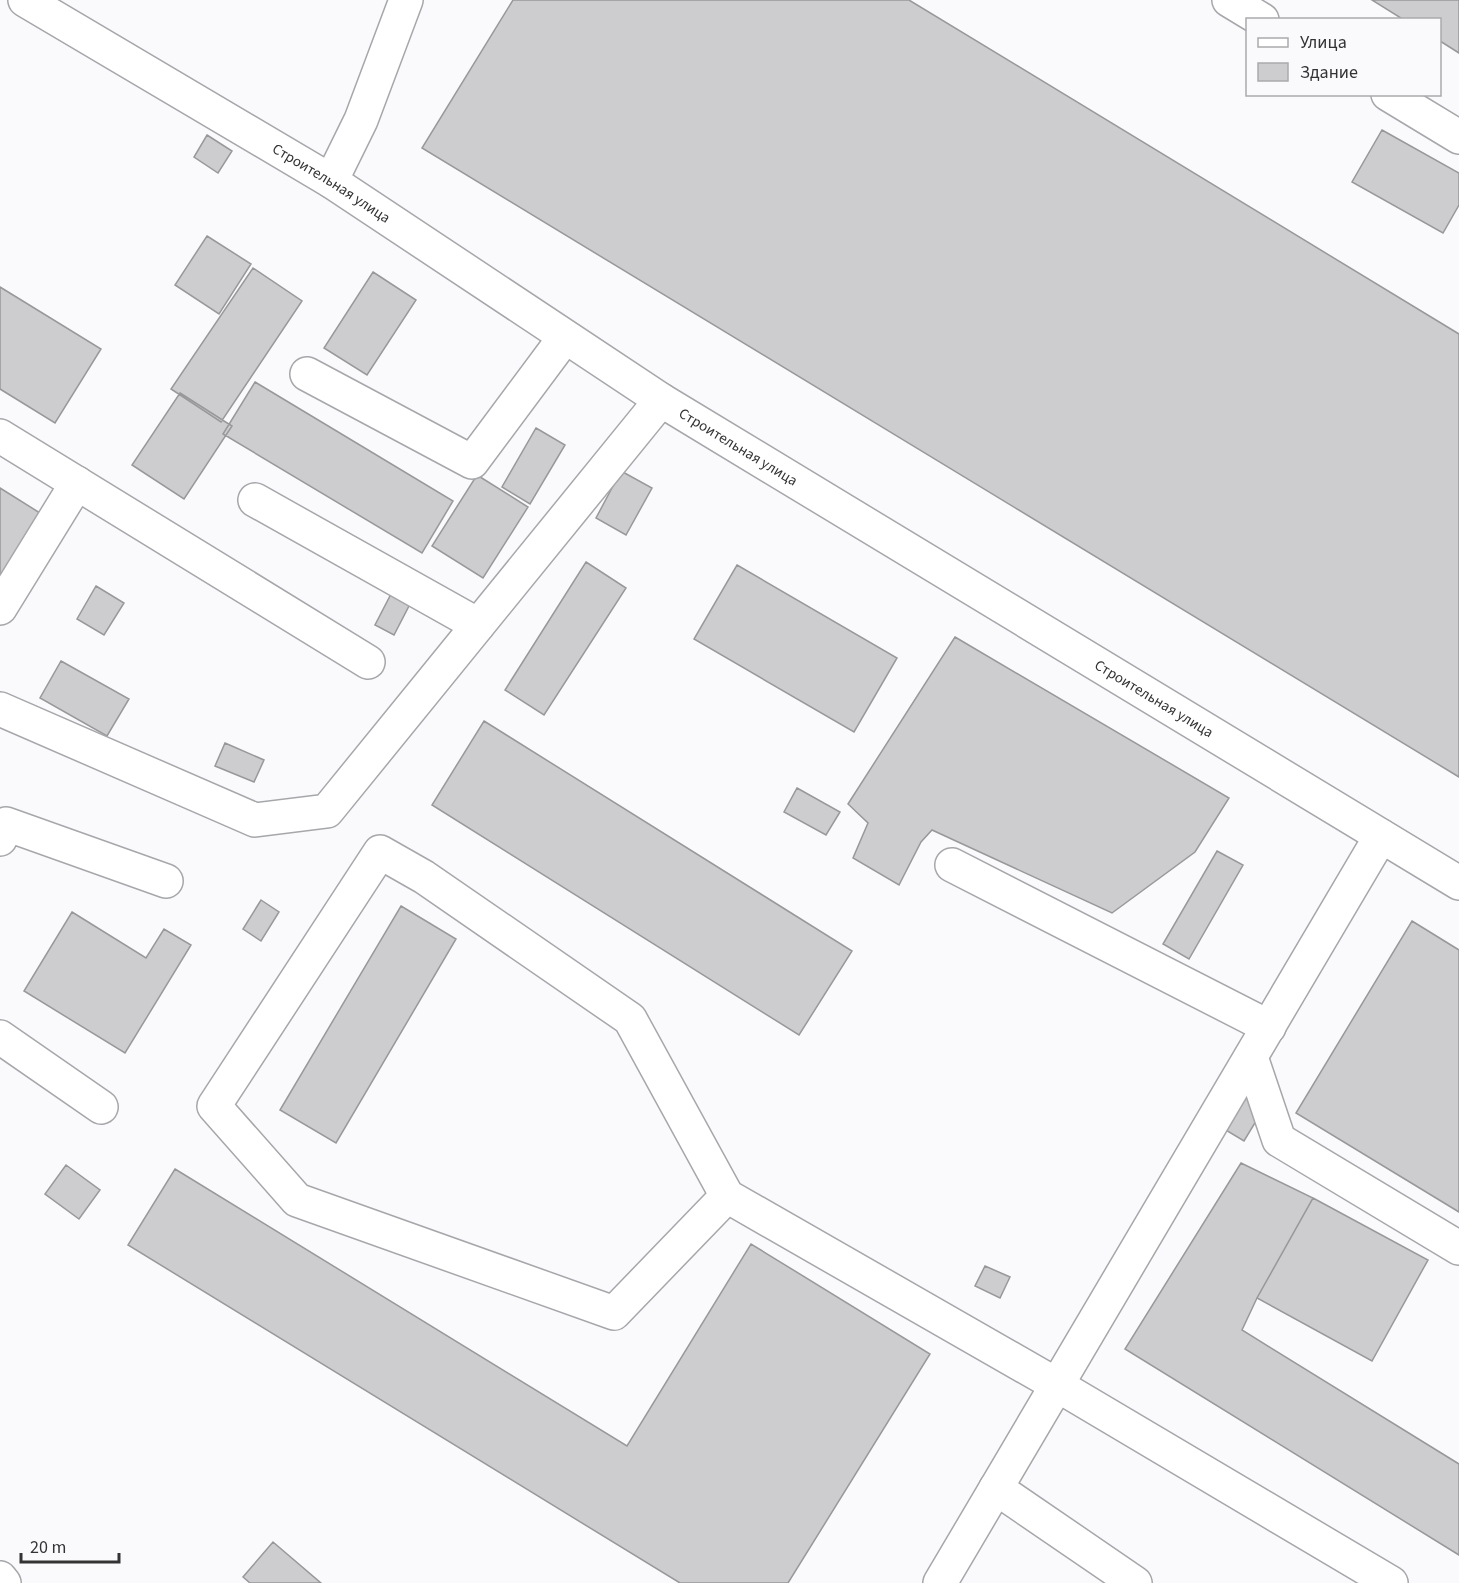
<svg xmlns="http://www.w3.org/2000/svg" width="1459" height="1583" font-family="'Source Sans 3',sans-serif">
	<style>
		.building { fill: #cdcccf; stroke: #98979a; stroke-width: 1.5 }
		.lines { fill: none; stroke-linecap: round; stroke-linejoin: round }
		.minor-casing { stroke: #a6a7aa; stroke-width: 36 }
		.minor { stroke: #fff; stroke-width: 33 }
		.labels { text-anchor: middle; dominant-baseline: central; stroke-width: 4.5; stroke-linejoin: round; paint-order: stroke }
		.street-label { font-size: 15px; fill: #333334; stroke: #fafafd }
	</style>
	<rect width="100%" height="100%" fill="#fafafd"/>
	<path class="building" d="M513 0H909L1459 334V777L422 148Z
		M1372 0H1459V53L1440 41V20H1404Z
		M1382 130 1459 173V205L1443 233 1352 182Z
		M207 135 232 151 218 173 194 157Z
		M207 236 251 264 219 314 175 285Z
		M253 268 302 301 221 422 171 389Z
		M373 272 416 300 367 375 324 348Z
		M0 287 101 349 55 423 0 389Z
		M255 382 453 501 422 553 223 434Z
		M180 393 232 426 184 499 132 465Z
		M536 428 565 445 530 504 502 487Z
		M621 471 652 488 626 535 596 518Z
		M477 475 528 507 483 578 432 546Z
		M0 488 40 513 0 577Z
		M586 562 626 588 544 715 505 690Z
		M737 565 897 658 854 732 694 639Z
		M96 586 124 603 104 635 77 619Z
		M391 594 410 604 394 635 375 625Z
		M955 637 1229 798 1195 852 1112 913 932 830 921 842 899 885 853 858 868 823 848 804Z
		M61 661 129 699 107 736 40 698Z
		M484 721 852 951 799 1035 432 805Z
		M225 743 264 760 254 782 215 766Z
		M797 788 840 812 826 835 784 812Z
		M1217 851 1243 865 1189 959 1163 944Z
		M261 900 279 912 261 941 243 929Z
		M401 906 456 939 336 1143 280 1110Z
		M72 912 146 958 164 929 191 945 125 1053 24 991Z
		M1412 921 1459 950V1212L1296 1113Z
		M1239 1093 1264 1108 1244 1141 1219 1126Z
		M1241 1163 1313 1198 1257 1298 1242 1330 1459 1464V1555L1125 1349Z
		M66 1165 100 1190 79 1219 45 1194Z
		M175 1169 627 1446 751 1244 930 1354 788 1583H680L128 1245Z
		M1313 1198 1428 1260 1372 1361 1257 1298Z
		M985 1266 1010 1277 1000 1298 975 1286Z
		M273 1542 321 1583H250L243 1577Z"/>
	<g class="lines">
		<g class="minor-casing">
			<g id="minor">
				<path id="s1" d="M25 0 331 181 661 400 1459 883"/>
				<path d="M1229 0 1262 20"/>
				<path d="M1388 94 1459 137"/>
				<path d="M331 181 361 120 406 0"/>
				<path d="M307 374 472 462 565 337"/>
				<path d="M0 436 368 662"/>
				<path d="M255 500 478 625"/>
				<path d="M0 608 77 483"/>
				<path d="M0 709 255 820 327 811 661 400"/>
				<path d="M0 839 6 824 166 881"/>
				<path d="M952 865 1269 1027"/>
				<path d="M0 1037 101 1107"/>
				<path d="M1251 1057 1279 1140 1459 1248"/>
				<path d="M727 1196 614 1313 297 1200 214 1106 380 852 424 877 630 1019 727 1196 1057 1385 1391 1583"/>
				<path d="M996 1488 1135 1583"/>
				<path d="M0 1578 4 1583"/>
				<path d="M940 1583 1381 836"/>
			</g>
		</g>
		<use href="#minor" class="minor"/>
	</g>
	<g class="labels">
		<g class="street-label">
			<text stroke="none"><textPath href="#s1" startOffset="357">Строительная улица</textPath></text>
			<text stroke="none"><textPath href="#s1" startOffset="842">Строительная улица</textPath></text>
			<text stroke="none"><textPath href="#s1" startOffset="1328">Строительная улица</textPath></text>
		</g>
	</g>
	<rect x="1246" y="18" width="195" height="78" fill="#fafafd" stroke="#aaaaad" stroke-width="1.5"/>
	<rect x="1258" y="38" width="30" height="9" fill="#ffffff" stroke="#aaaaad" stroke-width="1.5"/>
	<text x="1300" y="48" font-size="18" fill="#333334">Улица</text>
	<rect x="1258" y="63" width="30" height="18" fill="#cdcccf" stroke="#aaaaad" stroke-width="1.5"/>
	<text x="1300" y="78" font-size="18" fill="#333334">Здание</text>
	<path d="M21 1553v9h98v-9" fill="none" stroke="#333334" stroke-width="3"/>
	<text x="30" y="1553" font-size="18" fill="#333334" stroke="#fafafd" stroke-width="4.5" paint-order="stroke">20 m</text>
</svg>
